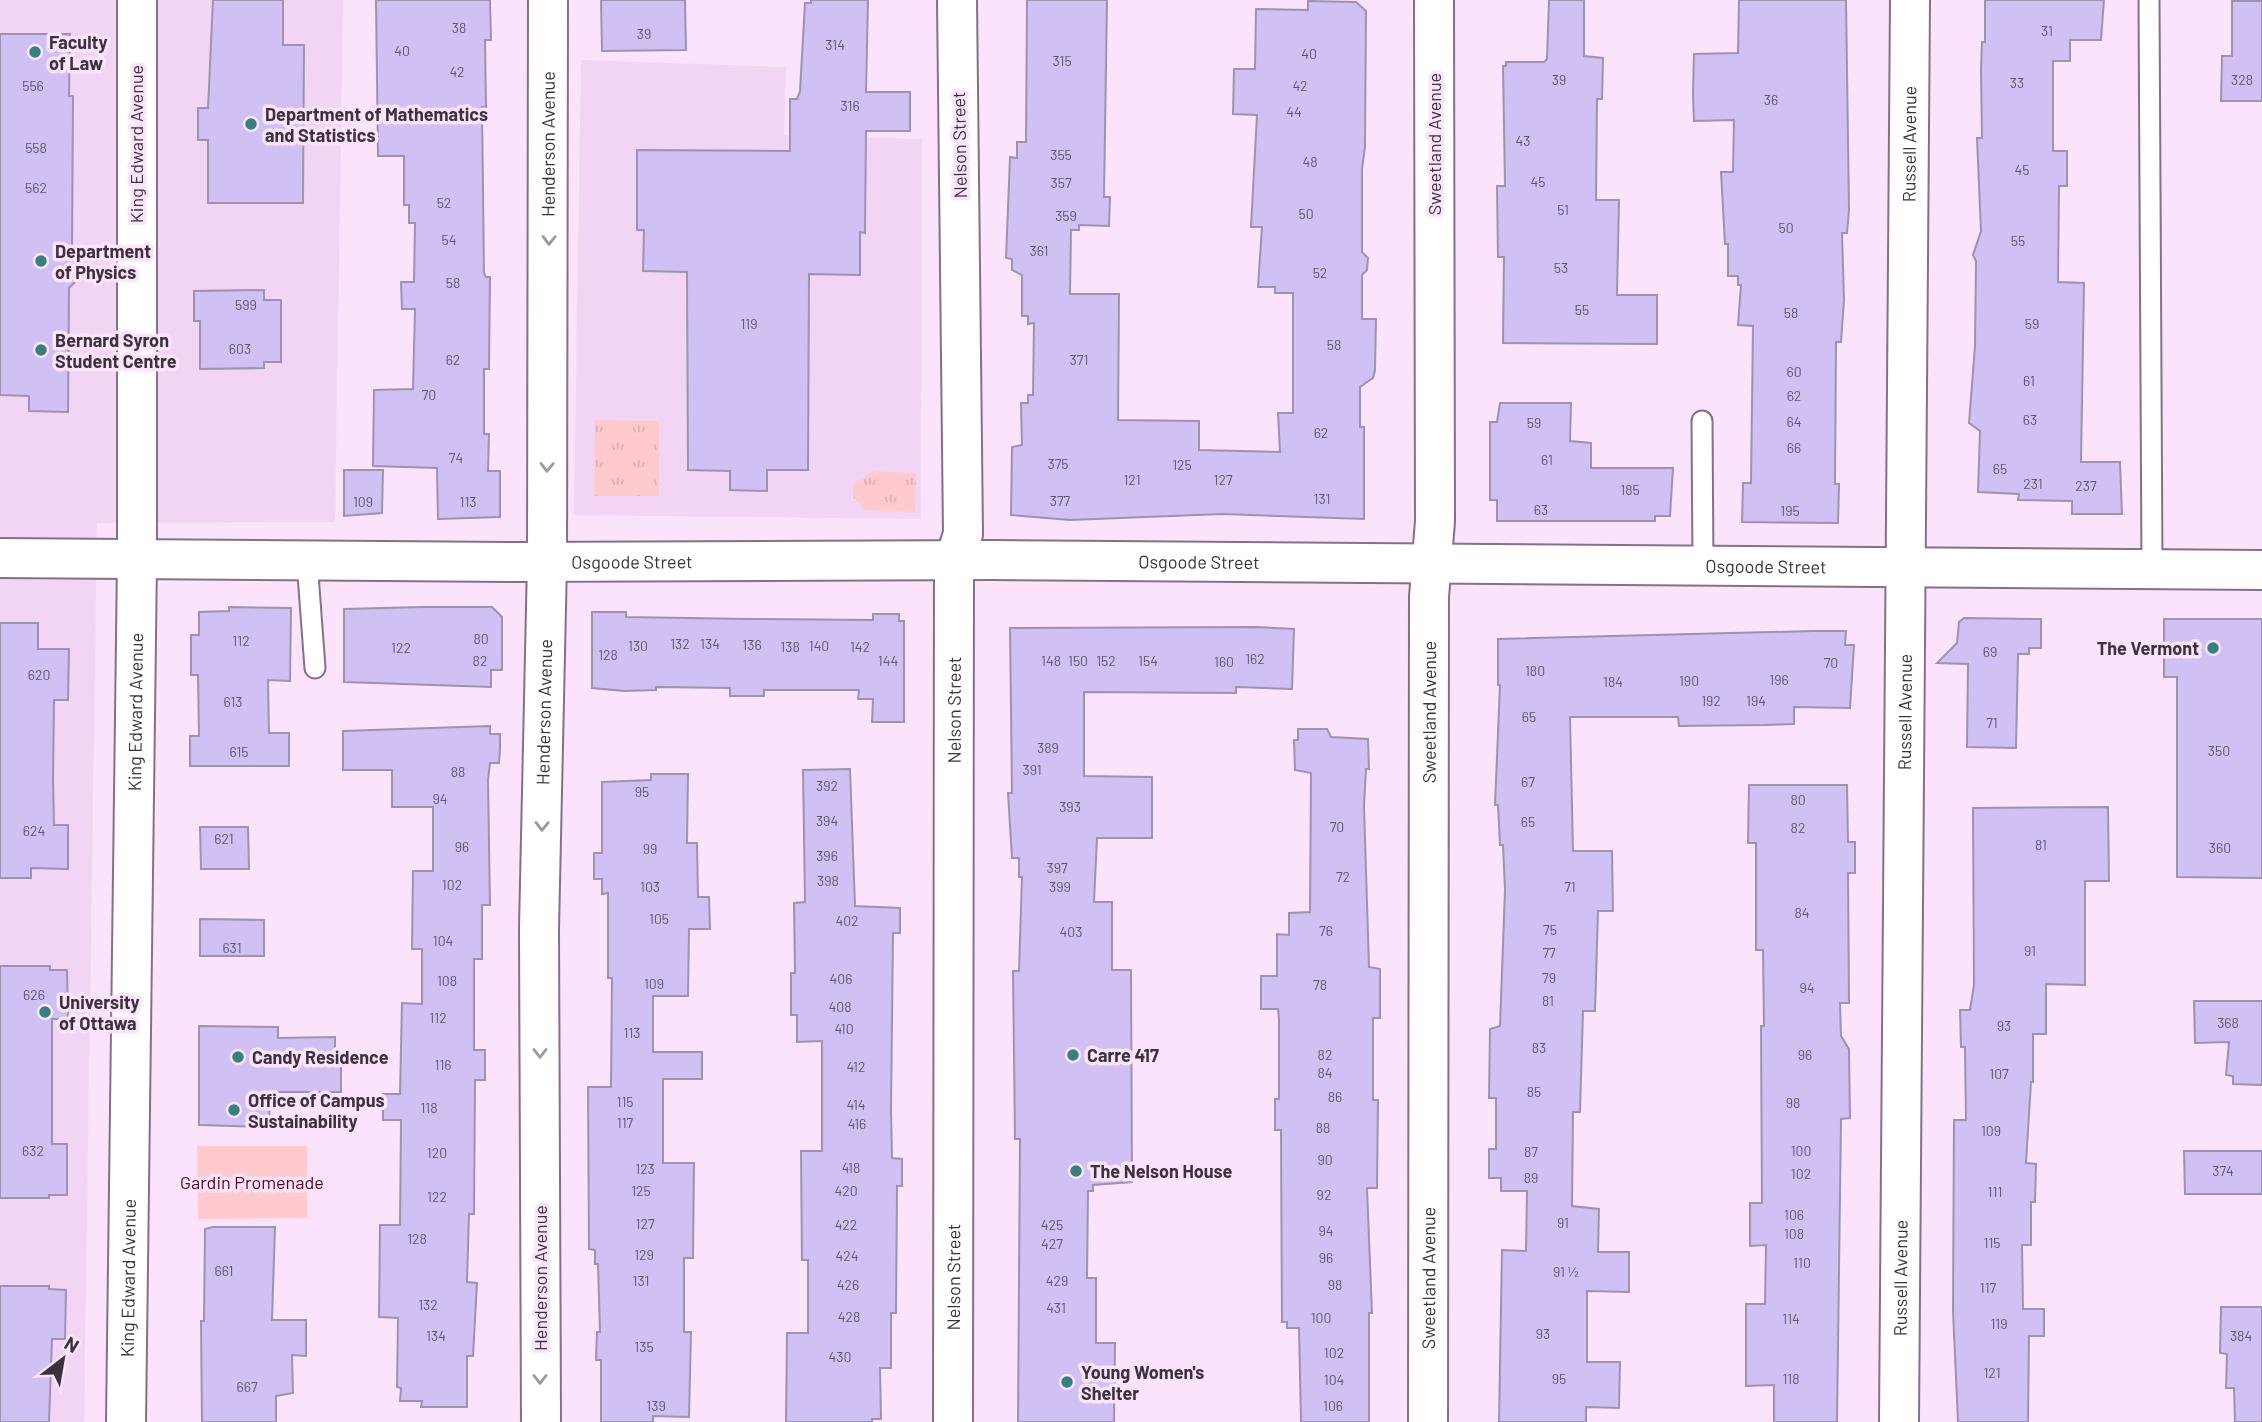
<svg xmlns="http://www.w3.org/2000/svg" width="2262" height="1422" font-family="Barlow,sans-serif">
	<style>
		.built { fill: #f2d5f4 }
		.park { fill: url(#park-tufts) }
		.garden { fill: #ffcacd }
		.building { fill: #d0c0f3; stroke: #9c93b0; stroke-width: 2 }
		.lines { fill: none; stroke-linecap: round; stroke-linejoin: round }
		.lane-casing { stroke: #867087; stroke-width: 23 }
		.street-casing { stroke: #867087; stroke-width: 42 }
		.secondary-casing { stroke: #867087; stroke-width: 42 }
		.lane { stroke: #fff; stroke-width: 19 }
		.street { stroke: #fff; stroke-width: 38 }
		.secondary { stroke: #fff; stroke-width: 38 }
		.oneway { stroke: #9d989e }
		.poi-dot { fill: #378082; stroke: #fbe3fc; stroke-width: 2.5 }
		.labels { text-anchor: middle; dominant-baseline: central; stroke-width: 7; stroke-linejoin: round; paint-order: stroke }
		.number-label { font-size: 14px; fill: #60566a }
		.poi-label { font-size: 18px; font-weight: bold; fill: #3b323c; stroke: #fbe3fc; text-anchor: start }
		.street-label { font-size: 18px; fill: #3b323c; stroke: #fbe3fc }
		.park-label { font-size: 18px; fill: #500819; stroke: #fbe3fc }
	</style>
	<defs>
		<pattern id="park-tufts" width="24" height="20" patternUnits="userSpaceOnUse" patternTransform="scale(1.75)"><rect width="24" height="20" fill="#ffcacd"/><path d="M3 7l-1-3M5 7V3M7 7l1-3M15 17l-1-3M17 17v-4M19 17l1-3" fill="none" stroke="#dbaeb1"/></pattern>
	</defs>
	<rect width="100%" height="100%" fill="#fbe3fc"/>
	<path class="built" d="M0 0H343L335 522 97 523 84 1422H0Z
		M581 60 786 67 784 135 922 139 921 519 574 515Z"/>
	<path class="park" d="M595 420 659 421V496H594Z
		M873 471 916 473 915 512 865 510 853 497V484Z"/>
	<path class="garden" d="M197 1146H307V1218L198 1219Z"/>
	<path class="building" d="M213 0H283V45H304L303 203H208V140H198V108H208Z
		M376 0H490L491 40H485L486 107H482L484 273 486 277H490L489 369H484V434H489L488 471H500V517L438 519 437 468 373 466 374 390 413 389 415 309H402L401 282H414L415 223H409V205H404V156H378Z
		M601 0H685L686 50 602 51Z
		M811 0H868L866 92H910V131H866L865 233 860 232V275L809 274 808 470H767V491L730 490V471L688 470 687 272 643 271 644 230H637V150L790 151V99H797L800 91 805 3H811Z
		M1027 0H1107L1104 197H1110L1109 226 1079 225V230H1071L1070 294H1119L1118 420 1199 421V450L1280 452 1278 413H1293V293H1275V287H1258L1262 227H1251L1257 115 1233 114 1234 69H1255L1256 9 1308 10V1L1356 2 1366 11 1365 147 1362 169V252L1368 258 1367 270 1362 275V319H1376L1375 370 1373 378 1360 387V427H1364V519L1222 514 1070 520 1011 515 1012 447 1022 445 1021 403H1028V395H1033L1034 323 1028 324V316H1022V275L1012 270V259L1006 258 1010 157 1017 158V142H1026Z
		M1549 0H1584V56L1603 58 1602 99H1597L1596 200H1619L1617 295H1657V344L1503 343 1504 257H1498L1497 186H1505L1503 66H1506V62H1544L1547 59Z
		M1739 0H1846L1849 210 1847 233H1842L1844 300 1841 342H1836L1835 484H1839L1838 523 1742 522 1743 483H1751L1753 326 1738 325 1741 285H1738V276H1728V244H1725L1721 172H1733L1734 120 1694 121 1693 94 1694 54 1738 53Z
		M1985 0H2104L2101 40H2070V61H2053V151H2067V186H2059L2058 282 2084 283 2081 462H2120L2122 514H2072V501L2018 500 2019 494 1978 492 1980 431 1969 423 1975 346 1976 261 1973 255 1981 231 1977 138H1982L1981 70 1982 42H1985Z
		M2232 1H2262V101H2221L2222 56H2232Z
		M0 34H70L69 96H73L72 251H74L75 282 69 288 68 412 29 411V396L0 395Z
		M264 290V300H281V362H264V368L200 369V321H194V291Z
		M1500 403H1571L1570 441 1591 443V468H1673L1670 516H1655V521H1497V500H1490V422H1497Z
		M344 470H383L382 513 344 516Z
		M229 607 291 608 290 681 268 680 269 733H289V766H190V736H199L198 675H191V635H199V612L229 611Z
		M422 607H492L502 617V670H491V687L344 682V609Z
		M592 612H626V617L749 619 873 620V614H899V621H904V722H872L873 699H858L859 690H764V696H730V688L656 687V690L624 691 592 688Z
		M1964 618 2041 619V648H2029V654H2018L2016 748 1967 747 1968 664 1937 663 1957 643 1959 622Z
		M2164 619H2262V878L2177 877V677H2164Z
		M0 623H38V649H69L68 700H54L53 779 54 825H68V869L31 868V878H0Z
		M1255 627 1294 629 1292 689 1236 687V693L1084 692V776L1152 777V838H1097L1094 902H1112V970H1131L1132 1182 1093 1185V1191H1088L1087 1278H1096V1343H1115L1114 1422H1018L1020 1139H1015L1013 971H1019L1022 877H1019V858H1012L1008 793H1012L1010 628Z
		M1813 631H1846L1845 645H1854L1850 708 1794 707V724L1765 725 1679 726 1678 717H1570L1573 851H1612L1613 911H1598L1595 1011H1583L1580 1112H1573L1572 1206 1599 1209 1598 1252H1629V1292L1587 1291V1362H1620L1619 1408 1586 1407V1422H1499L1502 1250 1526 1251 1527 1191H1501V1178H1489V1149H1496V1098H1489L1490 1029 1500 1026 1505 890 1503 845H1500L1498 805H1495L1500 685H1498V639Z
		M490 726V734H500V749L499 763H490L488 780 490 905H482V959H474V1050H485V1080H475L474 1214H469L467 1282 477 1283 473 1356H467V1407H421L422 1401H400L401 1388 397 1387 398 1318 379 1317 380 1225H400L401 1120H383V1094H400L402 1003 422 1004V949H412L413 871H433V807H392V770H343V731Z
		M1298 729H1327L1331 737 1368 739 1369 769H1366L1364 806 1369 967 1380 969V1018H1373V1100H1378L1377 1188H1367L1372 1313H1369V1422H1301L1299 1328H1287V1322H1282L1281 1130H1275V1099H1279V1019L1278 1009H1261V976H1277V934L1289 935V913L1310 912 1311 773 1295 770 1294 740H1298Z
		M850 769 855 906 900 908V933H893L891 1111 892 1158 902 1159V1186H897L896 1313H891V1368H880L881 1419H872V1422H786L787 1333H808V1260H802L801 1151H822V1041L797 1042V1015H791V973H795L794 903 805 902 803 770Z
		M651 774H688L687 843H697L698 897H709L710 929H689L688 996H653V1052H702V1079H663V1163H694L693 1258H684V1332H691L689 1417 653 1416V1422H601V1360H596L597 1332H600L598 1264H595V1250L589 1249 588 1087H611L612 978H608V893L602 894V879H594V853H602V782L651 780Z
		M1749 785H1847L1848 842H1855V873H1848L1849 1003H1840L1841 1036 1849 1049 1850 1118 1841 1119 1837 1422H1774V1385L1746 1386V1304H1765L1766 1245 1750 1246V1203H1762L1761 1026H1764L1763 950H1756V843H1748Z
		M2108 807 2109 881H2085V985L2046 984V1034H2033V1082H2031L2026 1163 2036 1164 2035 1202H2031V1245H2022L2023 1309H2044V1336H2029L2028 1422H1958L1953 1311 1954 1120H1966L1965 1047H1961L1960 1010H1970L1974 985 1973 808Z
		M200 827H248L249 869H201Z
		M200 919 264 920V956H200Z
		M0 966H50V970H67L68 1019H52V1144H67V1195H49V1198H0Z
		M2194 1001H2262V1085L2233 1084V1076L2226 1075 2229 1042 2195 1043Z
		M199 1026 278 1027V1038L335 1037V1063L341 1064V1092H270L269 1127 199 1125Z
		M2184 1151H2262V1194H2185Z
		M213 1227H275L272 1320H306V1356L292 1355 293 1393 276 1396V1422H202L201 1321H204L205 1229Z
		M0 1286H49V1289L66 1290 65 1339H52L49 1422H0Z
		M2221 1307H2262V1422H2235L2234 1388H2226L2227 1354 2220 1353Z"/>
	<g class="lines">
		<g class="lane-casing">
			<path id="lane" d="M2149 0 2152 569
				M1702 421 1703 566
				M307 561 315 668"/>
		</g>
		<g class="street-casing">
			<g id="street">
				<path id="s1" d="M0 558 518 562 991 560 2262 570"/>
				<path id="s2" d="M541 1422 539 929 547 562 548 0"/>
				<path id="s3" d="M953 1422 954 562 963 534 957 0"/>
				<path id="s4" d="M1428 1422 1429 597 1435 521 1434 0"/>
				<path id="s5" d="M1899 1422 1910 0"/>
			</g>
		</g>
		<g class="secondary-casing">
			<g id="secondary">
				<path id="s6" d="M126 1422 137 560V0"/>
			</g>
		</g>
		<use href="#lane" class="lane"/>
		<use href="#street" class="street"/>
		<use href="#secondary" class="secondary"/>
	</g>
	<defs><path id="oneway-chevron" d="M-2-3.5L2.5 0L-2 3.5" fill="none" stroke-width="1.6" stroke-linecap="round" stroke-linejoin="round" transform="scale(1.75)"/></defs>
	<g class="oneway">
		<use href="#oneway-chevron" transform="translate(549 240) rotate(91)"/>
		<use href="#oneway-chevron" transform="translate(547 467) rotate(91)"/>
		<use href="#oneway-chevron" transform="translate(542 826) rotate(91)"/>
		<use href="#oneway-chevron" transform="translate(540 1053) rotate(90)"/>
		<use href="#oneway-chevron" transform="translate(540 1379) rotate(90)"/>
	</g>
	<g class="poi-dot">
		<circle cx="35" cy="52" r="7"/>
		<circle cx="251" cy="124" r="7"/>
		<circle cx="41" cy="261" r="7"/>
		<circle cx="41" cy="350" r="7"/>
		<circle cx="2213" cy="648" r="7"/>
		<circle cx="45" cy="1012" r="7"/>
		<circle cx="1073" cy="1055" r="7"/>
		<circle cx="238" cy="1057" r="7"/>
		<circle cx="234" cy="1110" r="7"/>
		<circle cx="1076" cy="1171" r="7"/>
		<circle cx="1067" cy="1382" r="7"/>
	</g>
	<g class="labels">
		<g class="number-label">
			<text x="459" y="27">38</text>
			<text x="2047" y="30">31</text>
			<text x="644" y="33">39</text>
			<text x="835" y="44">314</text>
			<text x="402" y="50">40</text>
			<text x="1309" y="53">40</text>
			<text x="1062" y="60">315</text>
			<text x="457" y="71">42</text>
			<text x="1559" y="79">39</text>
			<text x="2242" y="79">328</text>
			<text x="2017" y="82">33</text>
			<text x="33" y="85">556</text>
			<text x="1300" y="85">42</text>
			<text x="1771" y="99">36</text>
			<text x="850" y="105">316</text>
			<text x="1294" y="111">44</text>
			<text x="1523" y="140">43</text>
			<text x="36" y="147">558</text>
			<text x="1061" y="154">355</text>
			<text x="1310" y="161">48</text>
			<text x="2022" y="169">45</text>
			<text x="1538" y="181">45</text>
			<text x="1061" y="182">357</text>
			<text x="36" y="187">562</text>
			<text x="444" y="202">52</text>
			<text x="1563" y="209">51</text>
			<text x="1306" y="213">50</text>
			<text x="1066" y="215">359</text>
			<text x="1786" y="227">50</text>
			<text x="449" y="239">54</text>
			<text x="2018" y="240">55</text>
			<text x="1039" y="250">361</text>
			<text x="1561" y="267">53</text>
			<text x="1320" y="272">52</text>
			<text x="453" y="282">58</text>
			<text x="246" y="304">599</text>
			<text x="1582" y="309">55</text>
			<text x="1791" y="312">58</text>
			<text x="749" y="323">119</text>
			<text x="2032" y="323">59</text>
			<text x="1334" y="344">58</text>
			<text x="240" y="348">603</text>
			<text x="453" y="359">62</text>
			<text x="1079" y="359">371</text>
			<text x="1794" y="371">60</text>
			<text x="2029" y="380">61</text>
			<text x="429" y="394">70</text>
			<text x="1794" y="395">62</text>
			<text x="2030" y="419">63</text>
			<text x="1794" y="421">64</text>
			<text x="1534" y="422">59</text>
			<text x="1321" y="432">62</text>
			<text x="1794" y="447">66</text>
			<text x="456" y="457">74</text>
			<text x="1547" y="459">61</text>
			<text x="1058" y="463">375</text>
			<text x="1182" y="464">125</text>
			<text x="2000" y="468">65</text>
			<text x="1132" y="479">121</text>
			<text x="1223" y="479">127</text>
			<text x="2033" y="483">231</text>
			<text x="2086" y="485">237</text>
			<text x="1630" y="489">185</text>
			<text x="1322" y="498">131</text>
			<text x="1060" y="500">377</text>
			<text x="363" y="501">109</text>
			<text x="468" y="501">113</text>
			<text x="1541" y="509">63</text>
			<text x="1790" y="510">195</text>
			<text x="481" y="638">80</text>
			<text x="241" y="640">112</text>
			<text x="680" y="643">132</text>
			<text x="710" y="643">134</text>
			<text x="752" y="644">136</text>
			<text x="638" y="645">130</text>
			<text x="819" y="645">140</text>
			<text x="790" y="646">138</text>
			<text x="860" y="646">142</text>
			<text x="401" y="647">122</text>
			<text x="1990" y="651">69</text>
			<text x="608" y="654">128</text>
			<text x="1255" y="658">162</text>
			<text x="480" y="660">82</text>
			<text x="888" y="660">144</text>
			<text x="1051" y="660">148</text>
			<text x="1078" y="660">150</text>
			<text x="1106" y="660">152</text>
			<text x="1148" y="660">154</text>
			<text x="1224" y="661">160</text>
			<text x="1831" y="662">70</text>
			<text x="1535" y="670">180</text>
			<text x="39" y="674">620</text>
			<text x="1779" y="679">196</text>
			<text x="1689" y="680">190</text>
			<text x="1613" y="681">184</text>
			<text x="1711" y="700">192</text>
			<text x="1756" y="700">194</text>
			<text x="233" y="701">613</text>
			<text x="1529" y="716">65</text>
			<text x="1992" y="722">71</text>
			<text x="1048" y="747">389</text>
			<text x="2219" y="750">350</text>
			<text x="239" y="751">615</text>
			<text x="1032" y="769">391</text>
			<text x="458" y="771">88</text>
			<text x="1528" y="781">67</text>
			<text x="827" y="785">392</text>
			<text x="642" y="791">95</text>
			<text x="440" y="798">94</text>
			<text x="1798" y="799">80</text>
			<text x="1070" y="806">393</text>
			<text x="827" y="820">394</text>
			<text x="1528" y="821">65</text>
			<text x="1337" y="826">70</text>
			<text x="1798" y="827">82</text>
			<text x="34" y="830">624</text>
			<text x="224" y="838">621</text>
			<text x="2041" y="844">81</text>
			<text x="462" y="846">96</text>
			<text x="2220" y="847">360</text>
			<text x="650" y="848">99</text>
			<text x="827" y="855">396</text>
			<text x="1057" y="867">397</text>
			<text x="1343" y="876">72</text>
			<text x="828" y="880">398</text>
			<text x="452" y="884">102</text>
			<text x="650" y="886">103</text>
			<text x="1060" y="886">399</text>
			<text x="1570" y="886">71</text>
			<text x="1802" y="912">84</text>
			<text x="659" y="918">105</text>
			<text x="847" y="920">402</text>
			<text x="1550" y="929">75</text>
			<text x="1326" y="930">76</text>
			<text x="1071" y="931">403</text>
			<text x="443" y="940">104</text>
			<text x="232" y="947">631</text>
			<text x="2030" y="950">91</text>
			<text x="1549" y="952">77</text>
			<text x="1549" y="977">79</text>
			<text x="841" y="978">406</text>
			<text x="447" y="980">108</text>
			<text x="654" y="983">109</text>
			<text x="1320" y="984">78</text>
			<text x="1807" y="987">94</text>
			<text x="34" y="994">626</text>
			<text x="1548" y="1000">81</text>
			<text x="840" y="1006">408</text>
			<text x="438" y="1017">112</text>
			<text x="2228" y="1022">368</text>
			<text x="2004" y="1025">93</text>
			<text x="844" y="1028">410</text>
			<text x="632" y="1032">113</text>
			<text x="1539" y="1047">83</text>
			<text x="1325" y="1054">82</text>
			<text x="1805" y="1054">96</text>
			<text x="443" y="1064">116</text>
			<text x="856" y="1066">412</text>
			<text x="1325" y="1072">84</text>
			<text x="1999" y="1073">107</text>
			<text x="1534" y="1091">85</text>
			<text x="1335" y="1096">86</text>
			<text x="625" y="1101">115</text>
			<text x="1793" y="1102">98</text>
			<text x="856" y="1104">414</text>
			<text x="429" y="1107">118</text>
			<text x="625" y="1122">117</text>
			<text x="857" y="1123">416</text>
			<text x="1323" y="1127">88</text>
			<text x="1991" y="1130">109</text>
			<text x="33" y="1150">632</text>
			<text x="1801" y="1150">100</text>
			<text x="1531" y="1151">87</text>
			<text x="437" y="1152">120</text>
			<text x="1325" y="1159">90</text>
			<text x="851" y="1167">418</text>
			<text x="645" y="1168">123</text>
			<text x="2223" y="1170">374</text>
			<text x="1801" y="1173">102</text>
			<text x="1531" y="1177">89</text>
			<text x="641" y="1190">125</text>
			<text x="846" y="1190">420</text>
			<text x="1995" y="1191">111</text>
			<text x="1324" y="1194">92</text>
			<text x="437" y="1196">122</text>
			<text x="1794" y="1214">106</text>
			<text x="1563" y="1222">91</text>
			<text x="645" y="1223">127</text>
			<text x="846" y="1224">422</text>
			<text x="1052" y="1224">425</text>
			<text x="1326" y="1230">94</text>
			<text x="1794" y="1233">108</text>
			<text x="417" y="1238">128</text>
			<text x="1992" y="1242">115</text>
			<text x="1052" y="1243">427</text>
			<text x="644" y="1254">129</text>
			<text x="847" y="1255">424</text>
			<text x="1326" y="1257">96</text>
			<text x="1802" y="1262">110</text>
			<text x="224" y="1270">661</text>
			<text x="1566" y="1271">91 ½</text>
			<text x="641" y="1280">131</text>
			<text x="1057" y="1280">429</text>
			<text x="848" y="1284">426</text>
			<text x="1335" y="1284">98</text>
			<text x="1988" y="1287">117</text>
			<text x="428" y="1304">132</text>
			<text x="1056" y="1307">431</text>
			<text x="849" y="1316">428</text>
			<text x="1321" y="1317">100</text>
			<text x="1791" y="1318">114</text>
			<text x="1999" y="1323">119</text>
			<text x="1543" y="1333">93</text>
			<text x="436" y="1335">134</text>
			<text x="2241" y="1335">384</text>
			<text x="644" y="1346">135</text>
			<text x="1334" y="1352">102</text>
			<text x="840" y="1356">430</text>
			<text x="1992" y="1372">121</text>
			<text x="1559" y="1378">95</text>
			<text x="1791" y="1378">118</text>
			<text x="1334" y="1379">104</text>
			<text x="247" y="1386">667</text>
			<text x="656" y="1405">139</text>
			<text x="1333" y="1405">106</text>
		</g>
		<g class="poi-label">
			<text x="49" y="42">Faculty<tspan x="49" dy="21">of Law</tspan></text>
			<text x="265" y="114">Department of Mathematics<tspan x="265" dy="21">and Statistics</tspan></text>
			<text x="55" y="251">Department<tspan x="55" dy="21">of Physics</tspan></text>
			<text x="55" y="340">Bernard Syron<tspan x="55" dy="21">Student Centre</tspan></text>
			<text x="2199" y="648" text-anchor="end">The Vermont</text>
			<text x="59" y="1002">University<tspan x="59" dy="21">of Ottawa</tspan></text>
			<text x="1087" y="1055">Carre 417</text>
			<text x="252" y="1057">Candy Residence</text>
			<text x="248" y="1100">Office of Campus<tspan x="248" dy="21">Sustainability</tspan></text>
			<text x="1090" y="1171">The Nelson House</text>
			<text x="1081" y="1372">Young Women's<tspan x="1081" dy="21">Shelter</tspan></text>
		</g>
		<g class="street-label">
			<text transform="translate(136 144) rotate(-90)">King Edward Avenue</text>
			<text stroke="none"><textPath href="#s2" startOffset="1278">Henderson Avenue</textPath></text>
			<text transform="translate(1434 144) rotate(-90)">Sweetland Avenue</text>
			<text stroke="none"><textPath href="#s5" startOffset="1278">Russell Avenue</textPath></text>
			<text transform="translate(959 145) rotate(-91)">Nelson Street</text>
			<text stroke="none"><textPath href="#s1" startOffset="632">Osgoode Street</textPath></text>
			<text stroke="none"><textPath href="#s1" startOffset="1199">Osgoode Street</textPath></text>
			<text stroke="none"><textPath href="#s1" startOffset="1766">Osgoode Street</textPath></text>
			<text stroke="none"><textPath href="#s3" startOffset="712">Nelson Street</textPath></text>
			<text stroke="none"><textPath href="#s6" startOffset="710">King Edward Avenue</textPath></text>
			<text stroke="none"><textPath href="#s2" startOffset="710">Henderson Avenue</textPath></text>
			<text stroke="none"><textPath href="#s4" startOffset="710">Sweetland Avenue</textPath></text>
			<text stroke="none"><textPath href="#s5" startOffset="710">Russell Avenue</textPath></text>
			<text stroke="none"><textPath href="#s3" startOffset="145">Nelson Street</textPath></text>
			<text stroke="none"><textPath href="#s6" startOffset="144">King Edward Avenue</textPath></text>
			<text transform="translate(540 1278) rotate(-90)">Henderson Avenue</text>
			<text stroke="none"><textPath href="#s4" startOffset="144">Sweetland Avenue</textPath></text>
			<text stroke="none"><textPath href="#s5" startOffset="144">Russell Avenue</textPath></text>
		</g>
		<g class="park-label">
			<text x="252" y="1182">Gardin Promenade</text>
		</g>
	</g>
	<g transform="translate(63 1359) rotate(31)" stroke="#fbe3fc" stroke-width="5" paint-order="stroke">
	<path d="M0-5L12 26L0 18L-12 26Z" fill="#3b323c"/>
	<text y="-10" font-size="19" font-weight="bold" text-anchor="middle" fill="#3b323c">N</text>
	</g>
</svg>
